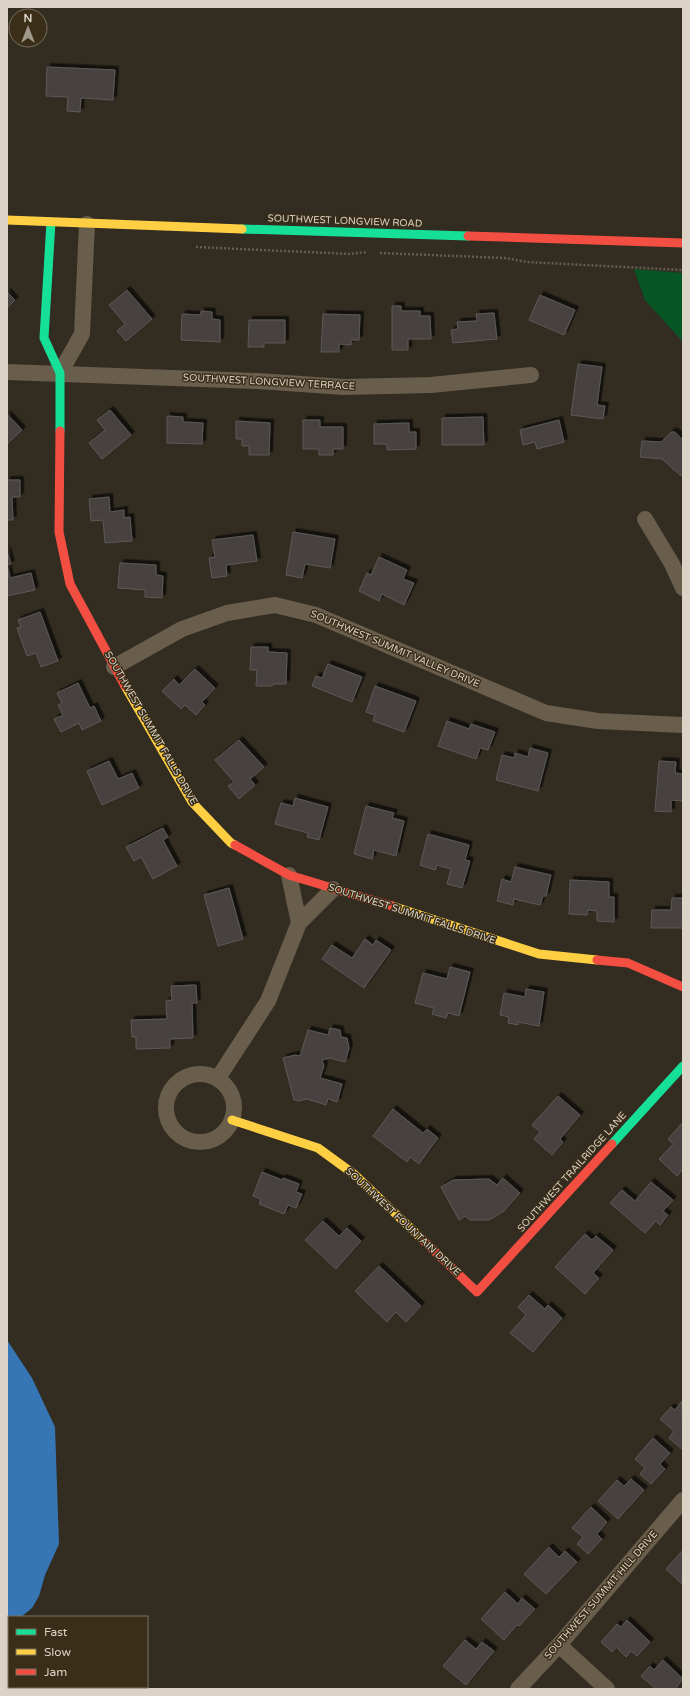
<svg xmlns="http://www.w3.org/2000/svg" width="690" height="1696" font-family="'Varela Round',sans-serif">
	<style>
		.green { fill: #085625 }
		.water { fill: #3776b4 }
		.building { fill: #464240; stroke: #5c5959; filter: url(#shadow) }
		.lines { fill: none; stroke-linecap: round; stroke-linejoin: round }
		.path { stroke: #665c4f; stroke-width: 2.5; stroke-dasharray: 2 2; stroke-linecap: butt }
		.street { stroke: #695d4c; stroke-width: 16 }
		.fast { stroke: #16e098; stroke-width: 9 }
		.slow { stroke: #ffcf43; stroke-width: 9 }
		.jam { stroke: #f24e42; stroke-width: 9 }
		.labels { text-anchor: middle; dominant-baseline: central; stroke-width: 3; stroke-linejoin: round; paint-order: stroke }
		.street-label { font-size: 10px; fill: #dad3c6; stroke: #3a2e19 }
	</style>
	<defs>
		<filter id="shadow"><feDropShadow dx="3.5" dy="-3.5" stdDeviation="0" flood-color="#0009"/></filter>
	</defs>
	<rect width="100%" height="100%" fill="#322c21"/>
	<path class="green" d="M634 269 683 273V342L645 300Z"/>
	<path class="water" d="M7 1340 32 1378 55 1427 59 1544 45 1575 39 1596 32 1608 21 1617 9 1618 7 1617Z"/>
	<path class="building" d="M47 67 115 70 113 100 81 98 80 112 67 111 68 97 46 96Z
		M127 290 152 319 126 341 117 331 125 324 109 305Z
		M7 292 15 300 7 308Z
		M540 295 575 310 564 335 529 320Z
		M392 306H401V311H420V316H430L431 339H408V350H392Z
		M201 311 212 312V319L220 320V342L181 340 182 314 201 315Z
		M494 313 497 339 453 343 451 330 458 329 457 322 477 321 476 314Z
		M323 314 360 315 359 340H351V345L339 344V352H321Z
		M249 320H285V343H264V347H248Z
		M578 364 602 367 597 405 605 406 603 419 571 415Z
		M110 410 131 435 102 459 89 443 105 430 97 420Z
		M7 414 22 430 7 444Z
		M167 416 183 417V422L203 423 202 444 167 443Z
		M483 417 484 445H442V418Z
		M303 420H320V427H343V449H333V455H319V449H303Z
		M559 420 564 442 537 449 535 442 523 445 520 430Z
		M236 421 270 423 269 455H249V446H242V439H236Z
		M409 423V432H416V449L387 450V444H374V424Z
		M671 432H675L683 440V476L680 475 662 459 640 457 642 441 661 442Z
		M7 480H20V497H12L13 520H7Z
		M109 497 110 512 124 510V518L130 517 132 541 105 543 103 520 91 521 89 499Z
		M293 532 335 539 330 568 305 564 302 578 286 575Z
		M253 535 257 561 226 565 227 576 212 578 209 558 215 557 212 540Z
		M7 551 11 564 7 565 10 578 31 573 35 590 7 596Z
		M379 557 407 570 403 579 414 583 404 605 382 594 379 601 359 591 367 573 371 575Z
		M120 563 156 565V575L163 576 162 598 145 597V590L118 588Z
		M40 612 58 661 41 667 36 653 27 656 17 628 21 627 18 620Z
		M251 647H268V652L287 653 286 684H273L272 686H256L257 670H250Z
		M328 664 362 677 352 702 312 686 316 676 322 678Z
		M195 669 215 688 202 702 205 705 196 715 185 705 181 709 162 691 174 679 179 685Z
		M78 683 90 708 94 706 101 721 82 730 79 723 61 732 54 719 63 715 58 705 62 703 57 693Z
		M375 686 416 701 404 732 373 721 375 715 366 712Z
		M447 721 469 729 471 724 495 732 488 750 480 748 476 759 438 746Z
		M239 740 264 767 250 779 255 785 239 799 228 786 234 782 215 760Z
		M530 748 548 753 538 791 496 780 502 755 514 758 515 753 528 757Z
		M109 761 118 779 132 773 139 788 102 805 87 771Z
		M659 761 676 762 675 773 683 774V801L671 800V812L655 811Z
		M295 798 328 807 319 840 307 837 308 833 275 824 281 803 293 806Z
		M366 806 394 813 392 818 404 821 396 856 374 850 372 859 354 854Z
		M163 828 168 837 163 840 177 866 153 879 141 857 134 861 126 847Z
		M428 834 469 845 465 860 470 861 462 888 447 884 451 869 437 865 435 870 420 865Z
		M515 867 551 875 546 896H543L540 905 514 899 513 905 497 901 502 879 511 882Z
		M570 880 609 882V897H614V922L597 921V911L588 910 587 915 569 914Z
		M229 888 243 939 218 946 204 895Z
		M672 898H683V928H651L652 910H671Z
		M365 939 373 945 376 940 391 950 364 988 322 959 332 945 352 958Z
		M450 967 470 972 459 1016 448 1013 446 1018 432 1014 434 1008 415 1003 423 973 447 979Z
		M196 985 197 1003H192L193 1038 170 1039V1048L136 1049V1037H132L131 1020 167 1019 166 1001 172 1000 171 986Z
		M526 989 544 992 539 1026 518 1022V1025L508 1023 509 1017 500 1015 504 993 525 997Z
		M330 1028 340 1030 341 1037 347 1038 349 1048 345 1062 330 1058 322 1060 324 1066 320 1078 342 1084 337 1102 328 1099 326 1105 307 1099 299 1101 294 1100 283 1058 295 1055 300 1056 308 1030 328 1035Z
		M558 1096 580 1115 560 1139 563 1142 552 1155 534 1139 540 1132 532 1125Z
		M393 1109 423 1133 427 1129 438 1138 419 1164 410 1157 407 1162 373 1136Z
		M683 1122V1169L677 1176 659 1159 673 1144 668 1139Z
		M262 1172 282 1180 283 1178 299 1184 296 1192 302 1194 296 1208 288 1205 284 1214 259 1204 261 1199 253 1196Z
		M503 1178 520 1193 504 1211 489 1220H470L465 1216 459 1220 441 1187 453 1180 489 1179 497 1185Z
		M651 1182 673 1200 663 1211 668 1215 660 1225 656 1221 645 1233 610 1203 622 1190 635 1201Z
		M323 1221 339 1236 347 1228 361 1241 336 1269 305 1240Z
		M585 1234 592 1240 596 1236 613 1250 593 1273 599 1278 585 1294 555 1267Z
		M379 1266 421 1306 406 1322 396 1312 387 1322 355 1291Z
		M529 1295 545 1309 548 1305 562 1318 533 1352 510 1333 526 1315 518 1307Z
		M682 1401 683 1447 682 1449 669 1438 674 1431 660 1419 671 1407 675 1410Z
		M653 1438 670 1453 660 1464 665 1469 651 1484 640 1474 645 1468 635 1459Z
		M631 1479 644 1490 618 1519 598 1501 617 1480 624 1486Z
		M591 1507 607 1522 597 1534 602 1539 588 1554 577 1544 583 1537 572 1528Z
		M549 1547 559 1557 565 1551 577 1562 546 1594 524 1574Z
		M683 1550V1585L666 1569Z
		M505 1592 518 1604 522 1598 535 1609 519 1626 517 1625 504 1640 481 1619Z
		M627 1620 650 1642 637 1656 631 1651 626 1657 616 1647 612 1652 601 1642 617 1624 621 1627Z
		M465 1640 476 1649 482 1642 494 1651 466 1685 443 1666Z
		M663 1660 683 1679 675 1689H656L641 1676 650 1666 654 1670Z"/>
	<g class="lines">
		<path class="path" d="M196 247 350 254 367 252
			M380 253 505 258 527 262 683 270"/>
		<path class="street" d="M7 372 258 381 344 387 431 385 531 375
			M60 373 82 334 87 224
			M645 519 672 564 683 588
			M114 667 182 629 227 613 275 605 316 615 546 713 598 721 683 725
			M289 875 299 923
			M166 1108a34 34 0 1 1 68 0a34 34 0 1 1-68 0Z
			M218 1078 268 1001 299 923 333 889
			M559 1645 607 1689
			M518 1689 559 1645 683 1500"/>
		<path class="fast" d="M51 222 44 338 60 373V431
			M242 229 468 236
			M612 1144 683 1066"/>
		<path class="slow" d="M7 220 242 229
			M125 686 192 802 231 843 235 845
			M392 906 539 954 597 960
			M232 1120 318 1148 355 1175 423 1240"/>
		<path class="jam" d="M468 236 683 243
			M60 431 59 532 70 584 125 686
			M235 845 289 875 392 906
			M597 960 628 963 683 987
			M423 1240 477 1292 612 1144"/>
	</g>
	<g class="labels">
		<g class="street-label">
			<text transform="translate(345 221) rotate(2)">SOUTHWEST LONGVIEW ROAD</text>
			<text transform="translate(269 382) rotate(3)">SOUTHWEST LONGVIEW TERRACE</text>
			<text transform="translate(395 649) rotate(23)">SOUTHWEST SUMMIT VALLEY DRIVE</text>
			<text transform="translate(151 728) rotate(60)">SOUTHWEST SUMMIT FALLS DRIVE</text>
			<text transform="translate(412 914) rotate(18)">SOUTHWEST SUMMIT FALLS DRIVE</text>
			<text transform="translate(572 1172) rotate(-48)">SOUTHWEST TRAILRIDGE LANE</text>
			<text transform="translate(403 1222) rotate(43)">SOUTHWEST FOUNTAIN DRIVE</text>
			<text transform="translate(601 1595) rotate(-49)">SOUTHWEST SUMMIT HILL DRIVE</text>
		</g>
	</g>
	<rect width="690" height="1696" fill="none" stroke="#dad3c6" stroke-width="16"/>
	<rect x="8" y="1616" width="140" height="72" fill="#3a2e19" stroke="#7a705e"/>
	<rect x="16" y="1629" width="20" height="6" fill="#16e098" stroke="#7a705e"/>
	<text x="44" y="1636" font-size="12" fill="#dad3c6">Fast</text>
	<rect x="16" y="1649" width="20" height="6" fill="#ffcf43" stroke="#7a705e"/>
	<text x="44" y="1656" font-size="12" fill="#dad3c6">Slow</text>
	<rect x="16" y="1669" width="20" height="6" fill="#f24e42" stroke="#7a705e"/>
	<text x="44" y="1676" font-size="12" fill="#dad3c6">Jam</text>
	<g transform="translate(28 28)"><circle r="19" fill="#3a2e19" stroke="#7a705e"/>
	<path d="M0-3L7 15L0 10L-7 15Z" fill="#9f998c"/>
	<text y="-6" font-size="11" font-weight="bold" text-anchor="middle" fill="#dad3c6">N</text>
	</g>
</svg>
